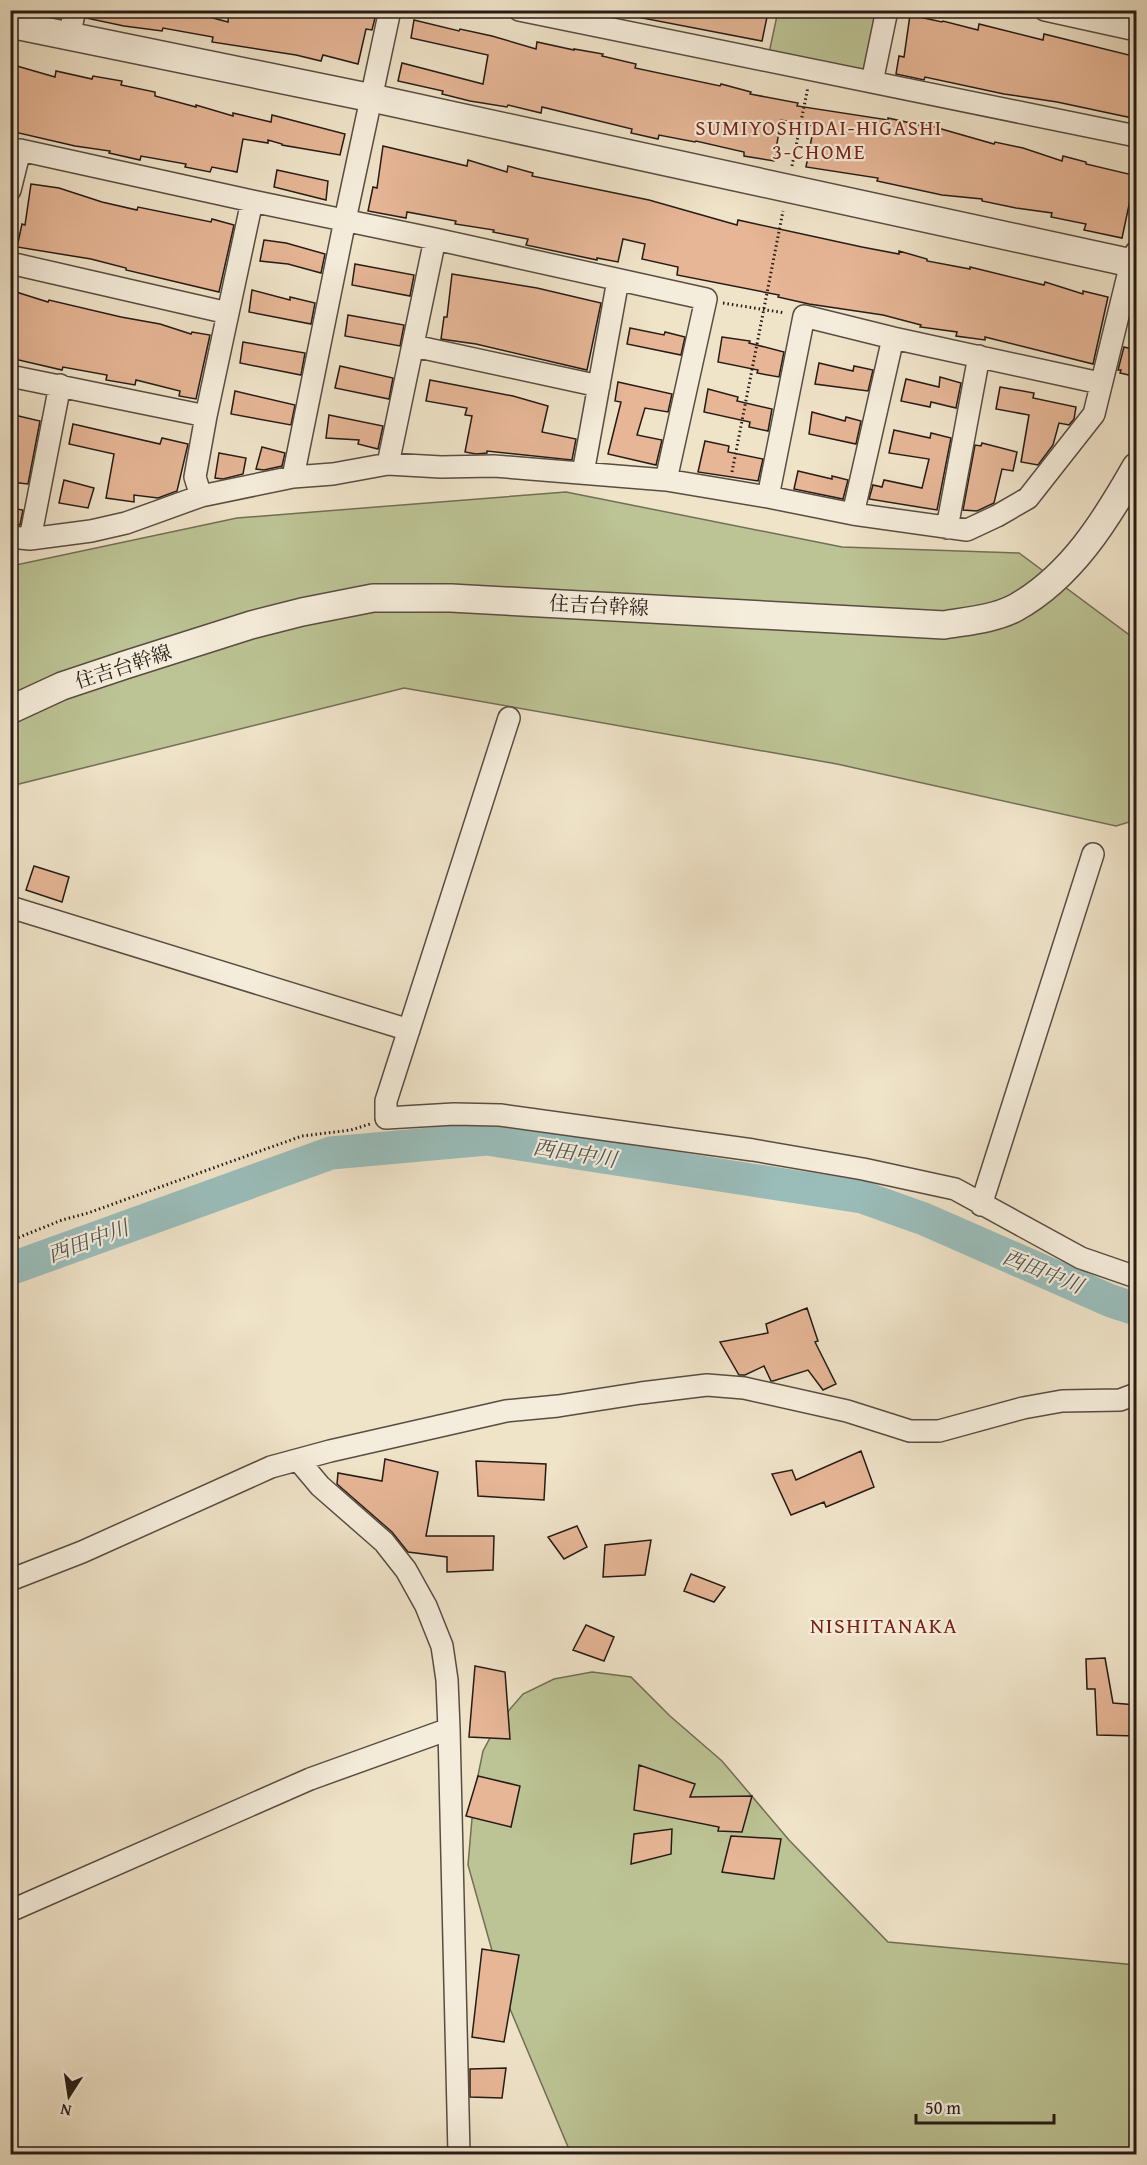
<svg xmlns="http://www.w3.org/2000/svg" width="1147" height="2165" font-family="'Gentium Book Plus','Noto Serif JP',serif">
	<style>
		.green { fill: #bcc394; stroke: #716f55; stroke-width: 1.5 }
		.lines { fill: none; stroke-linecap: round; stroke-linejoin: round }
		.river { stroke: #9abdba; stroke-width: 33 }
		.building { fill: #e6b696; stroke: #261b16; stroke-width: 1.5 }
		.minor-casing { stroke: #584d42; stroke-width: 24 }
		.tertiary-casing { stroke: #584d42; stroke-width: 30 }
		.path { stroke: #261b16; stroke-width: 3; stroke-dasharray: 1.5 3; stroke-linecap: butt }
		.minor { stroke: #f5eddb; stroke-width: 21 }
		.tertiary { stroke: #f5eddb; stroke-width: 27 }
		.labels { text-anchor: middle; dominant-baseline: central; stroke-width: 4.5; stroke-linejoin: round; paint-order: stroke }
		.street-label { font-size: 20px; fill: #261b16; stroke: #f5eddb }
		.neighbourhood-label { font-size: 21px; letter-spacing: 1.5px; fill: #7a1f14; stroke: #f5eddb }
		.water-label { font-size: 21px; font-style: italic; fill: #4f544f; stroke: #f5eddb }
		.quarter-label { font-size: 22px; letter-spacing: 1.5px; fill: #7a1f14; stroke: #f5eddb }
	</style>
	<rect width="100%" height="100%" fill="#efe3c8"/>
	<filter id="stains"><feTurbulence type="fractalNoise" baseFrequency=".00333" numOctaves="4"/><feColorMatrix values="0 0 0 0 .2 0 0 0 0 .09 0 0 0 0 .02 0 0 0 .5 -.17"/></filter>
	<radialGradient id="worn" r=".72"><stop offset=".6" stop-color="#630" stop-opacity="0"/><stop offset="1" stop-color="#630" stop-opacity=".3"/></radialGradient>
	<path class="green" d="M778 11H881L870 66 857 72 769 53Z
		M566 492 842 547 1019 553 1136 640V820L1116 826 837 764 404 688 11 786 10 564 16 565 237 518Z
		M592 1672 631 1677 670 1716 722 1761 789 1840 888 1942 1136 1965V2154H571L505 1997 468 1865 474 1795 483 1751 498 1723 523 1694 554 1679Z"/>
	<g class="lines">
		<path class="river" d="M10 1269 331 1153 487 1139 862 1197 924 1219 1111 1301 1136 1309"/>
	</g>
	<path class="building" d="M87 10H166L180 14 181 10H183L228 22 229 10H377L372 30 366 29 358 64 323 55 321 61 296 55 212 42 213 37 163 28 162 31 124 26 86 18Z
		M638 10H711L729 14V10H738L767 17 762 41 637 17Z
		M910 15 942 22 943 21 978 30 979 24 1043 40 1044 34 1137 57V119L1057 102 1004 94 925 77 924 80 896 74 899 56 904 57Z
		M414 20 459 31 460 29 492 36 536 49 537 42 574 50V49L603 54 602 56 636 64 635 68 720 86 721 84 751 92 750 94 798 103 797 106 888 120V118L924 126V124L994 144 995 142 1023 148 1062 161 1063 156 1086 162V164L1137 176V193L1132 191 1122 238 1084 230 1086 224 1051 217 1052 213 1016 208 982 201V199L942 195 877 181 878 178 806 167 814 126 781 120 774 161 744 156V152L696 141 695 142 659 135 658 139 631 133 632 129 542 107 541 113 508 105 507 107 470 101 442 94 443 91 398 81 402 63 483 84 488 55 411 38Z
		M10 64 55 77 56 71 92 79 93 76 122 81 121 85 155 92V96L196 107V105L233 116V113L271 122 272 115 345 134 340 155 282 145V144L268 140V143L243 139 237 172 212 167 210 172 185 167 186 164 141 156 140 160 109 153 110 151 75 146 10 131Z
		M383 146 467 166 468 160 507 172 508 166 533 173 532 176 649 200 737 225 738 220 862 247 899 254V251L927 259V261L970 269V267L1044 285 1045 282 1083 294V291L1108 297 1093 364 985 337V340L956 336 957 332 920 327 921 325 883 315 809 304 778 297 779 295 677 275 678 267 642 259 645 244 623 239 618 262 597 258V260L526 245 528 239 493 232 494 230 455 224 456 221 407 212 406 218 368 211 373 187 377 188Z
		M277 170 328 181 326 200 274 187Z
		M31 184 59 188 102 202 137 210 138 207 211 222 212 219 234 225 219 292 126 270V268L91 259 17 247 22 224 25 225Z
		M264 240 286 243 325 254 321 273 288 264 260 261Z
		M355 264 414 275 410 296 352 285Z
		M452 274 537 288 601 303 587 370 476 344 441 339 444 317H447Z
		M252 290 290 300V297L315 303 311 324 249 312Z
		M13 291 48 302 49 300 121 317 160 324 191 334 192 332 210 335 196 399 179 396 180 391 136 380 135 385 106 380 107 375 63 367 62 370 10 358V302Z
		M348 315 404 325 400 346 345 336Z
		M630 328 664 335 665 332 685 337 681 355 627 344Z
		M722 337 750 341 749 343 784 352 779 377 757 373 758 370 718 362Z
		M243 342 305 353 301 375 240 363Z
		M1124 347 1137 350V377L1120 373 1121 370H1118Z
		M819 363 853 371 854 366 873 370 868 391 815 384Z
		M340 366 393 378 389 399 335 388Z
		M940 377 961 383 956 408 931 402 930 407 901 401 906 379 939 387Z
		M430 380 513 396 548 406 542 432 576 439 572 460 487 451V453L476 454 465 452 472 416 465 415 467 408 426 401Z
		M618 382 672 394 668 412 645 408 637 435 662 440 656 465 608 454 621 402 615 401Z
		M1000 387 1034 393 1033 398 1076 407 1074 419 1069 425 1059 423 1053 445 1038 465 1021 462 1029 415 996 409Z
		M708 389 738 397 737 401 772 409 768 431 749 427 750 422 704 412Z
		M235 391 295 405 291 425 231 414Z
		M812 412 845 421 846 417 861 421 856 444 809 434Z
		M10 414 40 421 28 484 10 482Z
		M329 415 383 426 378 449 358 444 359 440 326 438Z
		M73 424 160 444 162 438 188 444 177 491 158 498 134 495V502L106 498 114 454 69 444Z
		M894 430 930 438 931 433 951 438 937 510 869 499 873 485 882 487 884 480 922 488 929 459 889 453Z
		M705 441 729 446 728 452 763 459 758 481 698 472Z
		M982 443 1017 452 1013 471 1002 469 994 503 977 511 963 510 975 445 981 446Z
		M262 447 285 453 282 466 264 470 256 469Z
		M219 453 246 458 243 474 223 479 215 478Z
		M798 471 832 479V476L848 480 843 499 794 489Z
		M64 480 94 488 88 508 59 503Z
		M10 508 23 510 20 525 10 524Z
		M34 866 69 877 62 902 26 890Z
		M807 1308 818 1341 815 1342 836 1384 823 1390 808 1370 773 1381H771L764 1366 745 1375H739L720 1342 768 1333 766 1324Z
		M861 1451 874 1487 826 1507 824 1502 791 1515 772 1474 792 1470 796 1480Z
		M385 1459 438 1472 426 1536H494L493 1570 447 1572V1557L408 1552 392 1532 337 1484 338 1473 382 1481Z
		M476 1461 546 1464 544 1500 478 1496Z
		M577 1526 587 1547 564 1559 548 1537Z
		M651 1540 645 1575 603 1577 605 1545Z
		M691 1574 725 1587 714 1602 684 1591Z
		M586 1625 614 1637 604 1661 573 1650Z
		M1105 1658 1113 1703 1137 1705V1736L1097 1735 1095 1689H1087L1086 1659Z
		M475 1666 505 1672 510 1739 469 1737Z
		M639 1765 695 1784 690 1797 752 1796 742 1832 718 1831 719 1827 634 1810Z
		M478 1776 520 1786 511 1827 466 1816Z
		M672 1829 671 1854 631 1864 634 1834Z
		M731 1836 781 1839 774 1879 722 1872Z
		M482 1949 519 1955 504 2042 472 2037Z
		M506 2068 502 2098 470 2097V2069Z"/>
	<g class="lines">
		<g class="minor-casing">
			<path id="minor" d="M519 10 1136 136
				M1045 10 1136 30
				M69 36 75 10
				M872 82 887 10
				M10 190 20 150 252 201 435 239 706 299 666 480
				M10 263 228 313
				M414 346 599 386
				M10 376 206 416
				M388 464 435 239
				M583 473 618 280
				M293 477 345 220 390 10
				M201 496 195 477 206 416 252 201
				M768 497 804 316 893 338 1100 383
				M853 514 893 338
				M947 528 979 356
				M10 537 30 539 91 531 126 523 201 496 293 477 333 474 388 464 441 467 494 466 666 480 768 497 853 514 967 530 997 516 1028 498 1094 414 1131 263 1136 252
				M30 539 60 385
				M509 718 386 1101V1118L454 1114 500 1115 753 1150 863 1169 955 1189 1081 1258 1136 1277
				M10 907 409 1030
				M981 1205 1093 854
				M299 1461 320 1486 384 1542 406 1570 426 1606 442 1646 447 1680 449 1729 459 2154
				M10 1580 82 1552 271 1467 330 1451 506 1411 558 1406 641 1393 707 1385 744 1388 847 1411 910 1431H939L1023 1408 1062 1401 1120 1400 1136 1394
				M10 1911 310 1779 449 1729"/>
		</g>
		<g class="tertiary-casing">
			<path id="tertiary" d="M10 24 372 98 1136 264
				M10 710 62 686 125 665 251 625 302 612 373 598H451L944 625C967 621 994 619 1015 608 1071 577 1106 520 1136 467"/>
		</g>
		<path class="path" d="M792 166 808 87
			M723 303 785 313
			M732 472 783 211
			M10 1241 62 1220 88 1213 302 1136 351 1130 370 1124"/>
		<use href="#minor" class="minor"/>
		<use href="#tertiary" class="tertiary"/>
	</g>
	<g class="labels">
		<g class="street-label">
			<text transform="translate(599 605) rotate(3)">住吉台幹線</text>
			<text transform="translate(123 666) rotate(-18)">住吉台幹線</text>
		</g>
		<g class="neighbourhood-label">
			<text x="819" y="127">SUMIYOSHIDAI-HIGASHI<tspan x="819" dy="24">3-CHOME</tspan></text>
		</g>
		<g class="water-label">
			<text transform="translate(575 1153) rotate(9)">西田中川</text>
			<text transform="translate(88 1241) rotate(-20)">西田中川</text>
			<text transform="translate(1043 1271) rotate(22)">西田中川</text>
		</g>
		<g class="quarter-label">
			<text x="884" y="1625">NISHITANAKA</text>
		</g>
	</g>
	<rect width="1147" height="2165" fill="none" stroke="#efe3c8" stroke-width="36"/>
	<rect x="12" y="12" width="1123" height="2141" fill="none" stroke="#261b16" stroke-width="3"/>
	<rect x="18" y="18" width="1111" height="2129" fill="none" stroke="#261b16" stroke-width="1.5"/>
	<g transform="translate(69 2096) rotate(192)" stroke="#f5eddb" stroke-width="4.5" paint-order="stroke">
	<path d="M0-4.5L10 22L0 15L-10 22Z" fill="#261b16"/>
	<text y="-9" font-size="16" font-weight="bold" text-anchor="middle" fill="#261b16">N</text>
	</g>
	<path d="M916 2114v9h138v-9" fill="none" stroke="#261b16" stroke-width="3"/>
	<text x="925" y="2114" font-size="18" fill="#261b16" stroke="#f5eddb" stroke-width="4.5" paint-order="stroke">50 m</text>
	<rect width="100%" height="100%" filter="url(#stains)"/>
	<rect width="100%" height="100%" fill="url(#worn)"/>
</svg>
